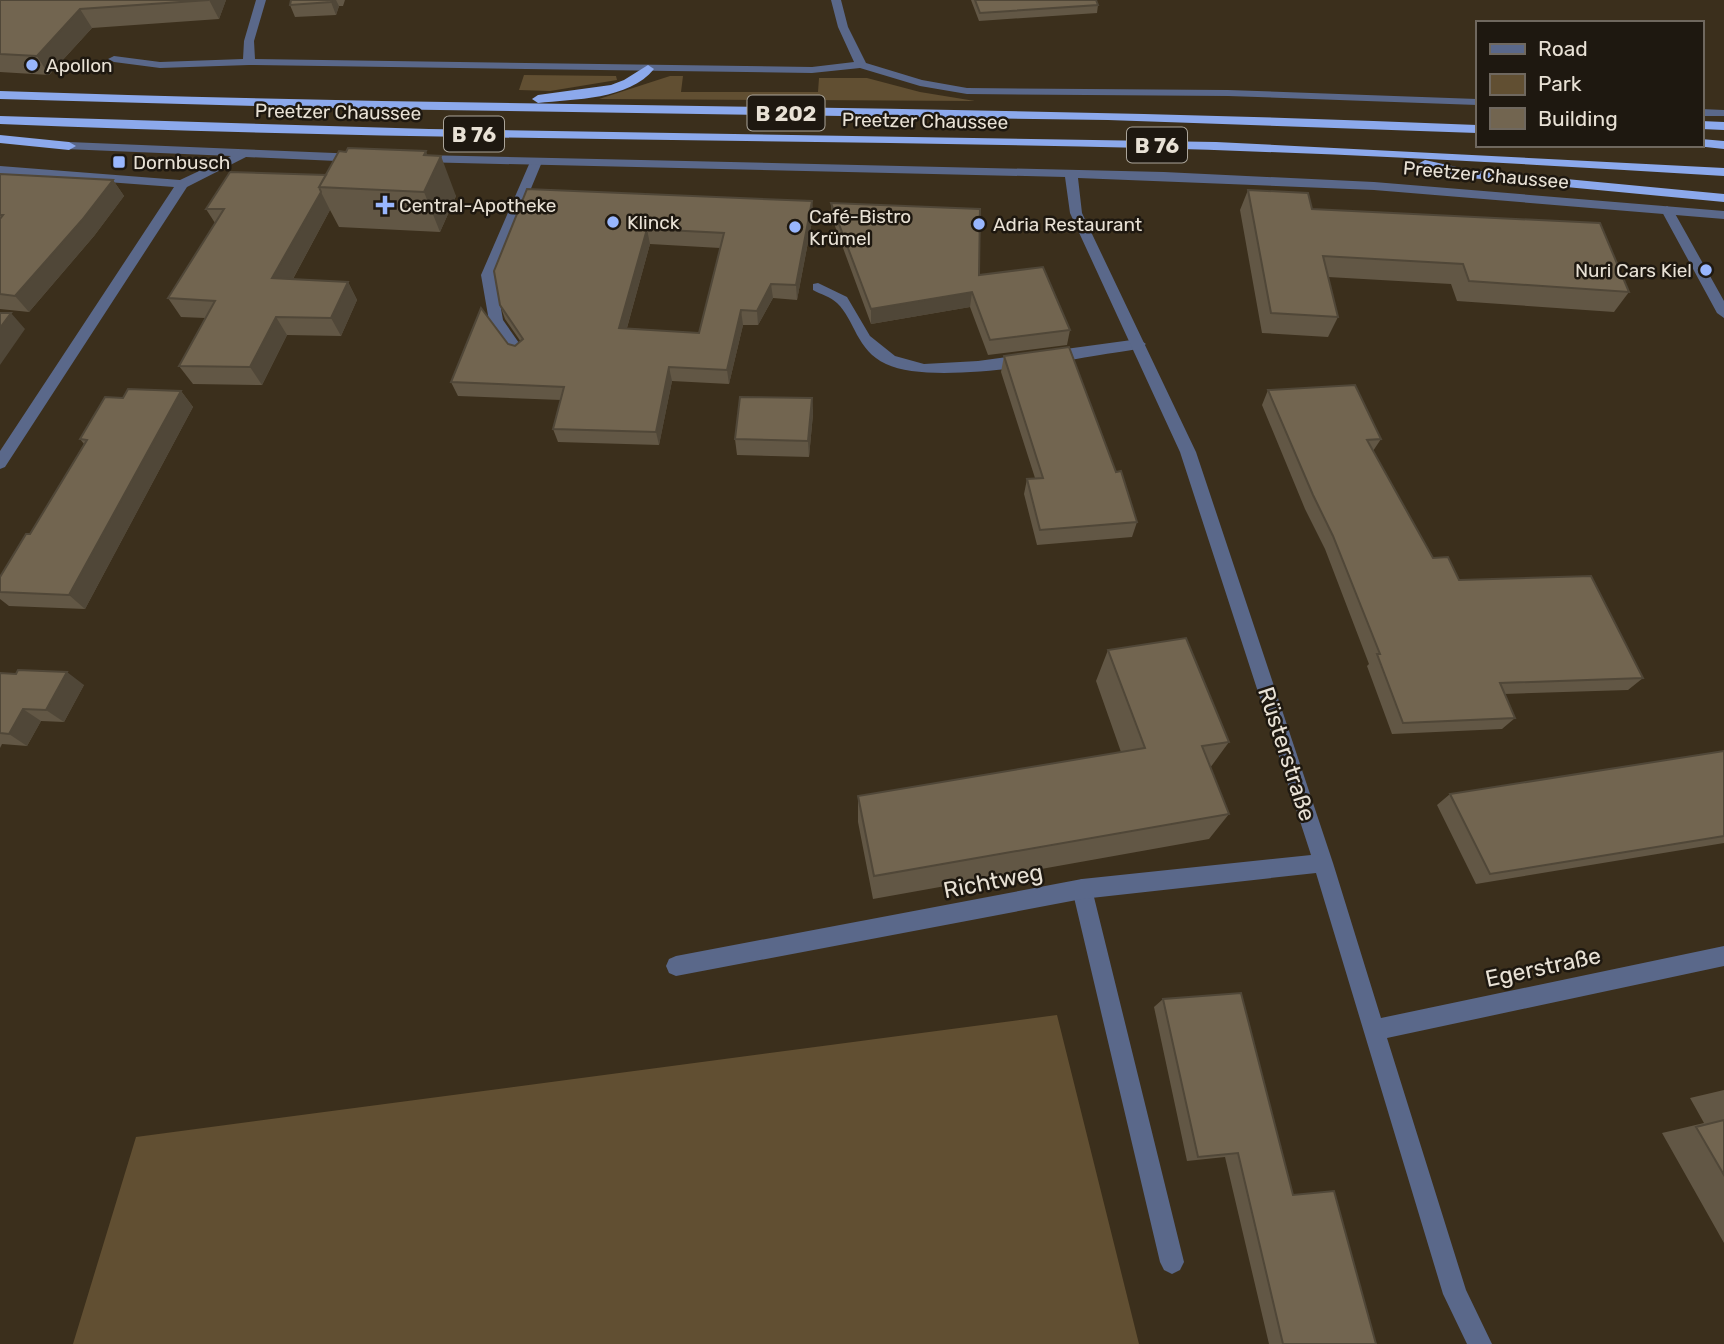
<svg xmlns="http://www.w3.org/2000/svg" width="1724" height="1344" font-family="Rubik,sans-serif">
	<style>
		.green { fill: #614f32 }
		.lines { fill: none; stroke-linecap: round; stroke-linejoin: round }
		.service { fill: #5a688a; fill-rule: evenodd }
		.minor { fill: #5a688a; fill-rule: evenodd }
		.trunk { fill: #8ca9ec; fill-rule: evenodd }
		.wall { fill: #625745; fill-rule: evenodd }
		.shaded-wall { fill: #504738 }
		.building { fill: #726550; stroke: #504738; stroke-width: 2; fill-rule: evenodd }
		.poi-dot { fill: #98b6fd; stroke: #1e1810; stroke-width: 2.5 }
		.labels { text-anchor: middle; dominant-baseline: central; stroke-width: 5; stroke-linejoin: round; paint-order: stroke }
		.far-poi-label { font-size: 19px; fill: #e8e1d5; stroke: #1e1810; text-anchor: start }
		.far-street-label { font-size: 19px; fill: #e8e1d5; stroke: #1e1810 }
		.shield { fill: #1e1810; stroke: #aba59a; stroke-width: 2 }
		.shield-label { font-size: 21px; font-weight: bold; fill: #e8e1d5 }
		.street-label { font-size: 23px; fill: #e8e1d5; stroke: #1e1810 }
	</style>
	<rect width="100%" height="100%" fill="#3b2f1c"/>
	<path class="green" d="M524 75 616 76 617 80 550 91 519 90Z
		M670 76H683L681 92H818L819 78H867L920 92 975 101 599 99Z
		M1057 1015 1139 1344H73L136 1137Z"/>
	<g class="lines">
		<path class="service" d="M536 158 542 162 495 275 503 320 526 353 519 358 514 356 489 321 481 275 530 162Z
			M1667 206 1673 210 1724 301V318L1717 313 1661 210Z
			M818 283 847 297 870 336 895 356 924 364 978 361 1139 339 1146 344 1139 349C1079 357 938 388 886 364 856 350 855 320 837 303 831 297 820 294 813 290V284Z
			M1082 879 1089 882 1092 889 1184 1262 1180 1270 1172 1274 1164 1270 1160 1262 1072 889 1075 882Z"/>
		<path class="minor" d="M256 0H266L254 41 255 59 812 67 854 62 838 27 831 0H841L848 27 866 63 922 80 967 88 1228 90 1477 99V105L1228 96 967 94 920 86 860 68 812 73 249 65 160 68 114 62 108 59 114 56 160 62 243 59 244 41Z
			M1701 109 1724 110V116H1701Z
			M69 142 359 154 365 158 359 162 246 157 187 187 5 467 0 469V451L174 187 0 174V166L180 180 231 156 65 149V143Z
			M422 155 1164 172 1374 182 1724 211V219L1374 190 1078 178 1082 213 1196 452 1333 863 1381 1018 1724 946V966L1387 1038 1466 1290 1492 1344H1467L1443 1294 1316 873 1082 899 676 976 669 973 666 966 669 959 676 956 1082 879 1311 855 1180 452 1070 213 1065 177 418 162 416 159Z"/>
		<path class="trunk" d="M648 65 654 69C629 100 574 99 538 103L532 99 538 95 611 85 624 80Z
			M0 91C492 108 985 104 1477 125V133L1108 120 369 109 0 99Z
			M0 116 429 129 1216 142 1724 168V176C1531 164 1337 153 1144 148 763 139 381 140 0 124Z
			M1701 121 1724 122V130L1701 129Z
			M0 135 69 142 76 146 69 150 0 143Z
			M1701 139 1724 141V149L1696 146 1701 145Z
			M1425 160 1470 170 1724 194V202L1470 178 1420 167 1418 164Z"/>
	</g>
	<path class="wall" d="M0 0H226L219 19 92 28 49 75 0 72Z
		M291 0H345L343 6H339L336 15 295 17 290 5Z
		M971 0H1096L1098 5 1097 13 979 21Z
		M427 155 456 196 440 232 339 227 330 210 293 279 348 282 357 300 341 336 287 335 262 385 193 384 179 366 205 318 181 317 168 298 215 223 206 209 326 175Z
		M0 174 113 180 124 196 94 236 29 312 0 309Z
		M527 189 812 201 813 216 797 300 773 298 758 325H743L729 384 672 381 659 445 558 442 553 429 561 400 458 396 451 382 508 344 515 346 521 342 505 319 500 305ZM650 244 720 248 699 333 627 328Z
		M1248 190 1312 209 1629 292 1614 312 1457 301 1451 284 1328 277 1338 317 1328 337 1262 333 1240 210Z
		M831 203 979 275 1070 330 1067 345 988 355 970 307 871 324 832 218Z
		M1004 356 1116 472 1137 522 1132 537 1037 545 1024 494 1027 479 1035 478 1001 372Z
		M1268 390 1381 439 1373 451 1433 558 1459 580 1643 678 1628 690 1504 694 1515 718 1502 729 1392 734 1367 666 1369 664 1325 549 1305 509 1262 405Z
		M181 391 193 407 85 609 9 606 0 599V577L30 534 84 444 80 439 123 398Z
		M812 398 813 414 809 457 737 455 735 439Z
		M1108 650 1229 742 1210 768 1229 814 1209 839 873 899 858 822V796L1121 752 1096 681Z
		M0 673 84 685 64 722 41 721 27 746 2 744 0 748Z
		M1724 751V843L1476 884 1437 805 1450 794Z
		M1163 999 1293 1195 1376 1344H1269L1225 1157 1187 1161 1154 1007Z
		M1724 1090V1243L1662 1133 1704 1123 1690 1098Z"/>
	<path class="shaded-wall" d="M209 0H226L219 19Z
		M332 0H336L339 6 336 15 331 2Z
		M80 9 92 28 49 75 37 56Z
		M426 151 434 172 441 156 456 196 440 232 424 192V155Z
		M113 180 124 196 94 236 29 312 15 296Z
		M321 192 330 210 283 297 272 278Z
		M812 201 813 216 797 300 796 285Z
		M647 229 650 244 623 342 619 328Z
		M348 282 357 300 341 336 331 318Z
		M771 284 773 298 758 325 757 311Z
		M972 292 970 307 871 324V309Z
		M741 310 743 325 729 384 727 370Z
		M11 313 25 329 0 365V328Z
		M276 317 287 335 262 385 250 367Z
		M669 367 672 381 659 445 656 432Z
		M181 391 193 407 85 609 69 595Z
		M812 398 813 414 809 457 808 441Z
		M67 672 84 685 64 722 46 710Z
		M23 709 41 721 27 746 9 734Z"/>
	<path class="building" d="M0 0H209L80 9 37 56 0 54Z
		M291 0H332L331 2 290 5Z
		M975 0H1096L1098 5 980 13Z
		M348 148 426 151 424 155 441 156 424 192 319 187 339 151 346 152Z
		M230 172 326 175 319 187 321 192 272 278 348 282 331 318 276 317 250 367 179 366 215 301 168 298 224 209H206Z
		M0 174 113 180 82 220 15 296 0 294V219L3 215H0Z
		M527 189 812 201 796 285 771 284 757 311 741 310 727 370 669 367 656 432 553 429 564 387 451 382 481 308 508 344 515 346 523 339 500 305 494 271ZM647 229 724 233 699 333 619 328Z
		M1248 190 1308 193 1312 209 1600 223 1629 292 1469 281 1463 264 1323 256 1338 317 1271 313Z
		M831 203 980 209 979 275 1043 267 1070 330 990 340 972 292 871 309Z
		M0 313H11L0 328Z
		M1069 347 1116 472 1121 471 1137 522 1040 530 1027 479 1043 478 1004 356Z
		M1355 385 1381 439 1367 440 1433 558 1448 557 1459 580 1591 576 1643 678 1500 683 1515 718 1403 723 1377 654H1380L1333 536 1313 495 1268 390Z
		M128 389 181 391 69 595 0 592V577L26 534H30L87 440 80 439 105 397 123 398Z
		M740 397 812 398 808 441 735 439Z
		M1186 638 1229 742 1202 746 1229 814 874 876 858 796 1145 748 1108 650Z
		M18 670 67 672 46 710 23 709 9 734 0 733V673L16 674Z
		M1724 751V836L1490 874 1450 794Z
		M1241 993 1293 1195 1334 1191 1376 1344H1283L1238 1153 1198 1157 1163 999Z
		M1724 1120V1175L1696 1127Z"/>
	<g class="poi-dot">
		<circle cx="32" cy="65" r="7"/>
		<rect x="112" y="155" width="14" height="14" rx="3.5"/>
		<path d="M381.5 194.5h7v7h7v7h-7v7h-7v-7h-7v-7h7z"/>
		<circle cx="613" cy="222" r="7"/>
		<circle cx="979" cy="224" r="7"/>
		<circle cx="795" cy="227" r="7"/>
		<circle cx="1706" cy="270" r="7"/>
	</g>
	<g class="labels">
		<g class="far-poi-label">
			<text x="46" y="65">Apollon</text>
			<text x="133" y="162">Dornbusch</text>
			<text x="399" y="205">Central-Apotheke</text>
			<text x="809" y="216">Café-Bistro<tspan x="809" dy="22">Krümel</tspan></text>
			<text x="627" y="222">Klinck</text>
			<text x="993" y="224">Adria Restaurant</text>
			<text x="1692" y="270" text-anchor="end">Nuri Cars Kiel</text>
		</g>
		<g class="far-street-label">
			<text transform="translate(338 112) rotate(1)">Preetzer Chaussee</text>
			<text transform="translate(925 121) rotate(1)">Preetzer Chaussee</text>
			<text transform="translate(1486 175) rotate(5)">Preetzer Chaussee</text>
		</g>
		<g class="shield">
			<rect x="747.5" y="95.5" width="77" height="35" rx="5"/>
			<rect x="444" y="116.5" width="60" height="35" rx="5"/>
			<rect x="1127" y="127.5" width="60" height="35" rx="5"/>
		</g>
		<g class="shield-label">
			<text x="786" y="113">B 202</text>
			<text x="474" y="134">B 76</text>
			<text x="1157" y="145">B 76</text>
		</g>
		<g class="street-label">
			<text transform="translate(1287 754) rotate(72)">Rüsterstraße</text>
			<text transform="translate(993 881) rotate(-11)">Richtweg</text>
			<text transform="translate(1543 967) rotate(-12)">Egerstraße</text>
		</g>
	</g>
	<rect x="1476" y="21" width="228" height="126" fill="#1e1810" stroke="#6f685f" stroke-width="2"/>
	<rect x="1490" y="44" width="35" height="10" fill="#5a688a" stroke="#6f685f" stroke-width="2"/>
	<text x="1538" y="56" font-size="21" fill="#e8e1d5">Road</text>
	<rect x="1490" y="74" width="35" height="21" fill="#614f32" stroke="#6f685f" stroke-width="2"/>
	<text x="1538" y="91" font-size="21" fill="#e8e1d5">Park</text>
	<rect x="1490" y="108" width="35" height="21" fill="#726550" stroke="#6f685f" stroke-width="2"/>
	<text x="1538" y="126" font-size="21" fill="#e8e1d5">Building</text>
</svg>
